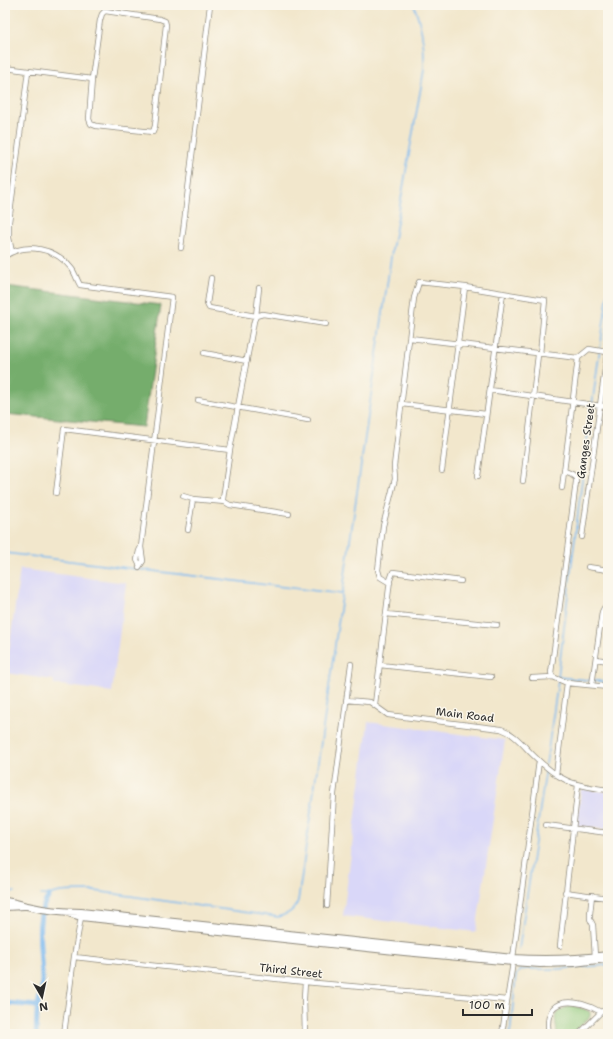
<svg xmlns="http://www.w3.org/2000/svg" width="613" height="1039" font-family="'Shantell Sans',sans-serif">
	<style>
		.built { fill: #d9d7f8 }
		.green { fill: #90c97c; stroke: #5e7a54 }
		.forest { fill: #74ad6c; stroke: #506c4c }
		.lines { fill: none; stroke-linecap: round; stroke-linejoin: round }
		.stream { stroke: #7dbaf0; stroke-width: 1.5 }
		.canal { stroke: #7dbaf0; stroke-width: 5 }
		.minor-casing { stroke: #8e897c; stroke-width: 6 }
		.major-casing { stroke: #8e897c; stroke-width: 8 }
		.minor { stroke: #fff; stroke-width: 4.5 }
		.major { stroke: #fff; stroke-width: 6 }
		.labels { text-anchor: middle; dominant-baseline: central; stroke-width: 3; stroke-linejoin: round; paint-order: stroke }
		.street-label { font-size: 11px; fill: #2b2b2b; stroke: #fbf7ec }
	</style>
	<rect width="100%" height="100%" fill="#fbf7ec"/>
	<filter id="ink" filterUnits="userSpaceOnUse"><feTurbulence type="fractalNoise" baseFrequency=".025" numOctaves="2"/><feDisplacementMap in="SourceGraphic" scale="8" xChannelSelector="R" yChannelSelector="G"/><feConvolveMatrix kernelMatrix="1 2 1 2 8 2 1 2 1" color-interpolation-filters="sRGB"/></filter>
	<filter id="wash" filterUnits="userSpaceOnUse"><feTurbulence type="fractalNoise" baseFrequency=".012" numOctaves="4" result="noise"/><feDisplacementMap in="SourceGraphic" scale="16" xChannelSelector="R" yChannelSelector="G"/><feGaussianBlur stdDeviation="0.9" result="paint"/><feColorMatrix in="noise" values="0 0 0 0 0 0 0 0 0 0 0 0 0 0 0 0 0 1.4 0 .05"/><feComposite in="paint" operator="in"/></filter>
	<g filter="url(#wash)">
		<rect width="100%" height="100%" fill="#f2e7cc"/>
		<path class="built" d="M20 569 126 583 112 692 54 684V680L6 673Z
			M368 722 505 740 476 932 343 916Z
			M581 789 608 792V829L577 826Z"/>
		<path class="green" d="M574 1006 584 1009 590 1012V1017L571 1034H557L555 1017C560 1009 565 1007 574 1006Z"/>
		<path class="forest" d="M5 286 161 305 144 427 5 414Z"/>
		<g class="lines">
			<path class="stream" d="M5 553 342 594
				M558 677 585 455 608 292
				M558 677 608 682
				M546 764 558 681
				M5 891 15 892
				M41 895C49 896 54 893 61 892 72 891 83 891 95 891L278 917C288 914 294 911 298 901L392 250 424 70C425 47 422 26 414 5
				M519 949 546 768
				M510 1034 516 975 520 970 528 969H558L608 965"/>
			<path class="canal" d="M5 1003 38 1006
				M36 1034C37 1025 36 1015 38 1006 39 998 42 992 42 985 43 958 32 918 49 896"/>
		</g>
	</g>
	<g filter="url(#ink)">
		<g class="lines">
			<g class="minor-casing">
				<path id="minor" d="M105 11 160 19 165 21 166 25 155 126 153 132 96 126 91 124 89 119 92 79 100 20 102 14Z
					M5 68 92 79
					M181 248 210 5
					M12 252 9 238V222L28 71
					M5 256C27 242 56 248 72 269 75 273 77 280 80 285L172 297 141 547 143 561 139 567
					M211 278 207 304 209 308 256 316 259 288
					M410 338 578 358
					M204 353 247 361
					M490 390 608 407
					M198 400 308 420
					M402 404 486 414
					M442 470 465 287
					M565 471 572 474 576 477V482L551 673 553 677 567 683 608 687
					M478 476 503 293
					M523 481 538 355 539 354
					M562 488 578 358 589 349 607 352
					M56 493 64 429 230 450
					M183 496 193 499 225 502
					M289 514 230 505 225 502 223 499 230 450 254 321 256 316 263 314 326 324
					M188 530 193 499
					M582 537 608 347
					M139 564 137 560 139 551 141 547
					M588 567 608 570
					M390 583 380 577 378 570 383 526 395 479 394 466 414 298 419 282 465 287 545 300 540 354
					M386 614 497 625
					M596 659 608 661
					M380 665 491 677
					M532 678 553 677
					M592 685 602 612 604 608 608 607
					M346 700 370 702 388 715 501 729C514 733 523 745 532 754 559 781 571 785 608 790
					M375 704 390 580 393 572 461 581
					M556 775 567 683
					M546 825 608 833
					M565 892 608 898
					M592 895 590 914V919L593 925 595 957
					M327 906 334 794 351 664
					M560 946 578 785
					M74 957 305 982 507 1000
					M513 958 539 761
					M64 1034 74 957 81 917
					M305 1034 304 998 305 982
					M502 1034 513 962
					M549 1034C542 994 577 998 601 1012
					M579 1034 601 1012 608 1008"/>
			</g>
			<g class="major-casing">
				<path id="major" d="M5 901C13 902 19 904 27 906 44 910 63 912 81 912L513 958C545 960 576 959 608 955
					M5 907 24 906
					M71 914 81 917 404 952 513 962 540 964 574 963 606 959"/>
			</g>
			<use href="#minor" class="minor"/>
			<use href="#major" class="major"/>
		</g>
	</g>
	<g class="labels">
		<g class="street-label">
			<text transform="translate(586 441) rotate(-82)">Ganges Street</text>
			<text transform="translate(465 715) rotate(7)">Main Road</text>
			<text transform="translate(291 971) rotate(6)">Third Street</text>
		</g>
	</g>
	<rect width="613" height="1039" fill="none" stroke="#fbf7ec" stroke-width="20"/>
	<g transform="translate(42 997) rotate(171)" stroke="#fbf7ec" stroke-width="3" paint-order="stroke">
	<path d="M0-3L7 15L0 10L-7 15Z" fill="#2b2b2b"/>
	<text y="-6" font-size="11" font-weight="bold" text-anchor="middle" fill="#2b2b2b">N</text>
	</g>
	<path d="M463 1009v6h69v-6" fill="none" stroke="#2b2b2b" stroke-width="2"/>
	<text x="469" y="1009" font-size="12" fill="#2b2b2b" stroke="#fbf7ec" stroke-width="3" paint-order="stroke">100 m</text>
</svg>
